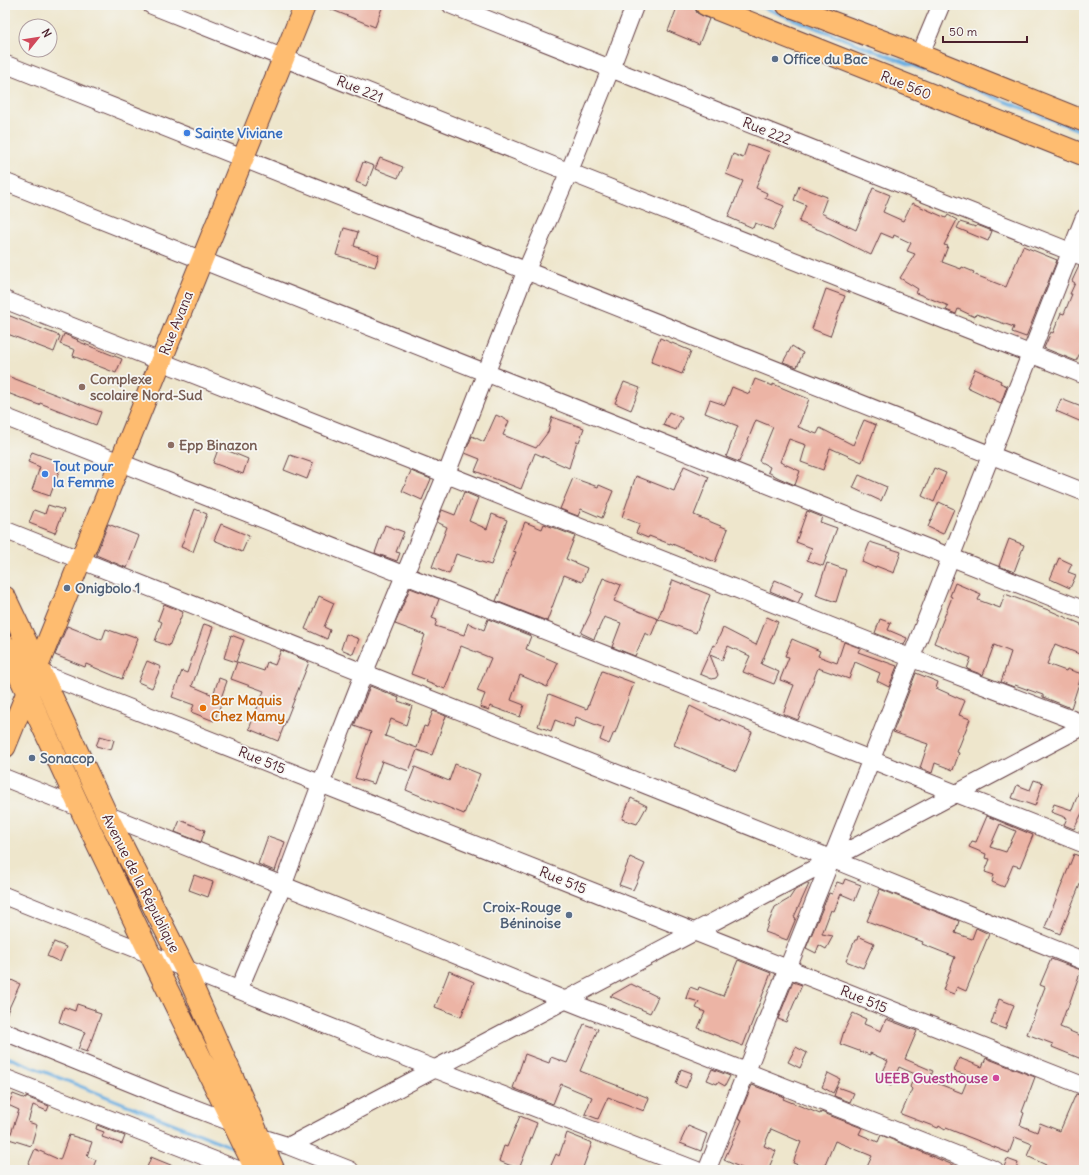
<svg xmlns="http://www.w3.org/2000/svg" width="1089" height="1175" font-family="Delius,sans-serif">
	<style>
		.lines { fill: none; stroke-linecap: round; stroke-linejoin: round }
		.stream { stroke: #6cafe1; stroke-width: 3.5 }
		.building { fill: #ecb4a5; fill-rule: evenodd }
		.minor-casing { stroke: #633d43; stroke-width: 19 }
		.major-casing { stroke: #633d43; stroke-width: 23 }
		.minor { stroke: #fff; stroke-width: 17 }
		.major { stroke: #febc70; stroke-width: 21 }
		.service-dot { fill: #5c6f8a; stroke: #f6f6f2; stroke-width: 1.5 }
		.shop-dot { fill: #3f7fe0; stroke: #f6f6f2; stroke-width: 1.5 }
		.education-dot { fill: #8d6e63; stroke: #f6f6f2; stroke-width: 1.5 }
		.food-dot { fill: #e8710a; stroke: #f6f6f2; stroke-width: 1.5 }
		.hotel-dot { fill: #d1479c; stroke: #f6f6f2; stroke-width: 1.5 }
		.labels { text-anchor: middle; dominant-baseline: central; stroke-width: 3.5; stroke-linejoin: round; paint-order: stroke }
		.service-label { font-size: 14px; font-weight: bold; fill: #4e5e75; stroke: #f6f6f2; text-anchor: start }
		.street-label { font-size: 14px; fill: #4a1f2b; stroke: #f6f6f2 }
		.shop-label { font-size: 14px; font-weight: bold; fill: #366cbe; stroke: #f6f6f2; text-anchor: start }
		.education-label { font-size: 14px; font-weight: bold; fill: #785e54; stroke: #f6f6f2; text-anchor: start }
		.food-label { font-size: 14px; font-weight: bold; fill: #c56008; stroke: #f6f6f2; text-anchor: start }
		.hotel-label { font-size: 14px; font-weight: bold; fill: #b23c85; stroke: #f6f6f2; text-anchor: end }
	</style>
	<rect width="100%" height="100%" fill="#f6f6f2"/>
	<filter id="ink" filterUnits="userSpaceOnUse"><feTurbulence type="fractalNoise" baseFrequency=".025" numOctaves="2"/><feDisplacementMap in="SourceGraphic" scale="8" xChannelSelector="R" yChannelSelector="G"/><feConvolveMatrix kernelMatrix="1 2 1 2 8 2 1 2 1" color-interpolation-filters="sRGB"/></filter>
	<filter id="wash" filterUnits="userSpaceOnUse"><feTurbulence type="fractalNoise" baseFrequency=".012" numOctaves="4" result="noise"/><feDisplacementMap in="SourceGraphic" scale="16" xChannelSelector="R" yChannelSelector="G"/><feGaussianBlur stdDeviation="0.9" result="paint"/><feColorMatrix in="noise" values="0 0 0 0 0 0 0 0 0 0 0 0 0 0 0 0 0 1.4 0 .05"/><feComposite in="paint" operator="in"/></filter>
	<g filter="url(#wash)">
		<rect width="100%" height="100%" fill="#eee6cc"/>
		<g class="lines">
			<path class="stream" d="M757 5 1084 132
				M5 1056 237 1149
				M279 1166 290 1170"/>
		</g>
		<g id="blocks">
			<path class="building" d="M320 5H383L375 27Z
				M678 5 694 6 697 13 709 19 699 44 668 31Z
				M748 144 770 152 756 188 767 193 765 198 784 206 773 230 755 223 753 228 728 217 743 181 726 174 733 154 743 158Z
				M380 158 403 167 398 178 375 169Z
				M363 162 374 166 366 186 356 182Z
				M799 186 827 197 821 213 856 230 873 188 890 195 883 212 903 221 912 203 946 218 948 215 957 220 944 245 948 246 942 262 961 269 962 267 974 272 973 274 1006 287 1023 246 1057 260 1026 337 1012 332 1014 327 976 314 975 317 958 309 956 314 946 310 949 306 916 293 918 289 900 278 915 254 907 251 911 243 894 235 893 238 881 233 871 255 822 231 799 222 806 205 794 200Z
				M960 222 976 227 977 225 992 231 988 241 957 228Z
				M344 228 358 232 354 246 379 255 375 267 336 255Z
				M1079 266 1084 267V336L1080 346 1083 347 1076 361 1044 348 1051 332 1053 333 1061 313 1064 314 1072 294H1070L1075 283 1072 281Z
				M826 289 845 296 830 336 812 329Z
				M5 314 60 336 54 352 5 333Z
				M64 334 78 340 77 341 122 359 116 373 73 356 75 350 60 344Z
				M660 338 691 351 682 374 651 362Z
				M792 346 803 353 797 367 783 362Z
				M975 369 1001 381 1000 383 1007 386 1001 403 967 387Z
				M5 375 101 412 96 425 40 403 39 405 5 392Z
				M755 379 773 386V384L809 399 798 427 817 434 820 428 853 445 864 420 876 425 862 462 830 448 823 470 801 462 806 445 789 439 780 462 800 471 795 485 779 478 768 472 770 467 759 461 773 427 756 420 739 462 726 457 738 426 705 413 710 400 725 405 732 387 749 394Z
				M624 382 640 388 631 410 615 403Z
				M1061 399 1084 408V423L1056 411Z
				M669 412 682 418 676 430 663 425Z
				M496 415 509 421 503 435 536 448 548 432 552 417 584 428 579 442 577 441 569 468 535 453 521 489 475 471 480 459 465 453 472 436 484 442Z
				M219 447 248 459 243 474 213 463Z
				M32 452 62 463 50 496 32 490 40 467 28 462Z
				M290 455 313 463 307 479 284 470Z
				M684 466 709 477 694 515 728 529 715 562 670 543V544L649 536 648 538 636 533 640 524 622 517 636 476 674 491Z
				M934 468 946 473 934 502 922 496Z
				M411 471 431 479 422 500 402 491Z
				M859 475 887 487 881 501 853 488Z
				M573 478 598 487 599 485 613 491 602 518 581 509 578 516 560 509Z
				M464 492 478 498 469 521 487 529 492 514 507 520 491 565 456 554 449 574 432 567 447 527 437 522 442 510 455 515Z
				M939 502 954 509 943 534 928 527Z
				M48 505 64 510 55 533 29 523 34 510 45 514Z
				M195 509 207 514 193 552 181 547Z
				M807 511 822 517 820 522 837 528 823 566 807 560 812 548 796 542Z
				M525 522 542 529 544 524 575 536 566 559 587 568 582 582 564 575 547 621 496 601 516 552 513 551Z
				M108 524 139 536 127 568 96 555Z
				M221 524 249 536 242 552 214 540Z
				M385 525 404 532 396 552 400 553 397 561 375 553Z
				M1009 539 1024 545 1014 572 999 566Z
				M870 542 901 552 894 573 876 566 875 568 862 562Z
				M1059 558 1072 564 1068 572 1076 575 1070 588 1050 579Z
				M827 563 846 570 836 602 816 595Z
				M603 578 621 585 614 601 658 619 651 636 645 633 635 656 612 647 621 623 604 617 594 639 581 633 591 612 590 611Z
				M673 580 710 595 696 633 658 619Z
				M775 580 803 592 798 603 770 591Z
				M955 583 981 594 978 600 1000 608 1005 594 1051 611 1081 624V626L1084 627V656L1055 644 1047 664 1066 671 1067 669 1082 674 1071 708 1043 697V695L1015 685 1014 687 1001 682 1011 652 994 645 983 675 967 669 971 658 934 643 952 597 950 596Z
				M410 588 439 599 432 618 437 620 435 626 464 635 468 623 484 630 488 619 531 636 526 649 558 663 547 687 520 675 511 700 524 705 520 717 490 706 489 710 480 707 485 694 477 691 491 658 461 646 445 689 426 682 427 680 411 674 425 635 395 624Z
				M319 596 334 603 324 627 330 630 327 639 305 629Z
				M164 604 183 612 169 646 155 641 162 622 158 620Z
				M767 617 778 622 761 664 779 672 774 684 743 672 750 656 728 646 722 660 710 655 718 675 716 678 712 679 700 674 713 645 715 646 723 628 756 645Z
				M880 619 891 623 888 630 907 638 904 645 875 633Z
				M204 624 213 627 192 686 213 695 219 678 227 681 221 698 223 699 214 721 191 712 194 705 172 697 182 671 187 673Z
				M67 626 102 640 106 629 123 635 124 633 138 638 122 679 86 664 85 667 55 655Z
				M346 634 359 639 353 654 341 649Z
				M231 635 244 640 236 662 224 658Z
				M792 639 820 651 818 656 837 663 844 642 860 648 858 652 897 666 889 687 877 681 880 673 855 662 849 679 818 668 798 720 783 714 794 685 780 680 789 657 785 656Z
				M281 650 309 662 278 741 249 729 264 691 231 679 237 662 264 671 267 662 275 665Z
				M147 661 161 667 152 688 138 682Z
				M602 671 634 683 615 733 614 732 609 744 600 740 604 728 576 717 573 727 555 720 551 731 538 726 549 694 587 709Z
				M916 673 938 682 936 688 965 701 959 715 970 719 957 752 959 753 953 770 935 763 932 773 920 768 928 744 893 732Z
				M370 686 399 698 398 701 412 706 406 725 391 719 385 736 417 748 424 726 427 727 433 711 446 716 432 755 417 750 409 771 382 761 374 784 355 778 371 732 354 726Z
				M690 706 720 721 721 719 752 732 736 771 674 745Z
				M100 736 114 740 111 750 96 746Z
				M455 764 480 774 464 814 406 790 415 767 449 781Z
				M1034 780 1043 783 1035 806 1012 798 1017 785 1030 790Z
				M1083 781 1084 782V809L1074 829 1064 825 1067 818 1051 812 1054 804 1072 810Z
				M631 798 647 806 637 824 622 819Z
				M987 816 1033 835 1020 867 1013 865 1004 887 992 882 994 875 985 872 990 859 985 858 986 854 969 847 972 841 976 842ZM1000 824 1016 831 1006 852 990 847Z
				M180 820 205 830 201 842 175 832Z
				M268 836 285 842 275 871 258 864Z
				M1074 854 1084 858V884L1081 882 1060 934 1045 927Z
				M630 857 645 864 633 890 619 885Z
				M194 875 213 882 208 897 189 890Z
				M845 879 861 885 855 900 841 894 834 911 831 910 822 934 833 936 826 949 819 945 816 953 806 948 829 893 832 894 837 882 843 884Z
				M807 884H809L794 917 796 918 787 940 765 932 775 907 789 899 795 890Z
				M880 889 959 921 955 933 972 939 976 928 989 934 966 991 957 987 954 994 943 990 955 957 922 944 923 942 867 921Z
				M858 936 874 943 863 968 846 961 855 940H857Z
				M54 942 66 947 60 962 47 956Z
				M1051 959 1081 970 1067 1010H1066L1060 1027 1084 1037V1060L1052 1047 1053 1044 1027 1034 1045 987 1040 985Z
				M738 960 771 973 743 1046 698 1028 705 1012 696 1008 699 1002 686 998 690 987 698 990 699 987 723 996Z
				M449 971 474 982 461 1017 435 1007Z
				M7 978 20 984 5 1017V983Z
				M793 982 802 985 786 1022 778 1019Z
				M631 984 658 997 650 1013 610 996Z
				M999 999 1014 1005 1005 1029 991 1024Z
				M77 1004 95 1010V1012L101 1014 87 1052 78 1049 85 1032 59 1022 64 1007 75 1011Z
				M853 1013 866 1019 864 1024 881 1031 886 1019 917 1031 905 1059 933 1071 929 1080 962 1093 969 1076 954 1071 959 1058 982 1067 986 1058 1035 1077 1022 1112 1024 1113 1020 1125 1037 1132 1040 1123 1060 1131 1076 1094 1084 1096V1170H1044L1046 1165 1027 1156 1032 1144 1015 1137 1009 1153 946 1128 945 1130 939 1126 938 1128 901 1114 912 1089 910 1087 915 1074 899 1067 891 1086 879 1080 888 1061 870 1053V1055L840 1044 844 1031Z
				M584 1024 598 1029 580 1071 649 1098 644 1111 608 1097 598 1119 585 1114 592 1097 561 1084 553 1104 513 1088 525 1054 549 1063 551 1057 567 1063Z
				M796 1047 807 1053 800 1068 788 1062Z
				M681 1069 692 1073 686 1088 676 1084Z
				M712 1069 730 1076 725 1086 718 1082 717 1084 707 1080Z
				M828 1073 840 1079 833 1093 822 1087Z
				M752 1085 784 1097 783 1099 820 1114 821 1112 862 1128 859 1134 878 1142 881 1135 965 1170H874L867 1167 872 1156 835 1141 823 1170H812L793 1163 801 1142 771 1129 764 1146 776 1151 768 1170H746L724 1160 742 1120 738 1118Z
				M837 1087 854 1093 850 1102 834 1096Z
				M13 1094 26 1099V1097L49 1106 47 1111 33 1105 28 1122 37 1125 31 1146 9 1139 19 1110 8 1105Z
				M520 1116 537 1123 519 1169 499 1161 504 1146 507 1147Z
				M97 1125 125 1136 122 1144 102 1137 104 1132 96 1129Z
				M688 1126 707 1134 701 1151 680 1143Z
				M567 1133 592 1143 582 1170H549L556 1154 559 1156Z
				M69 1135 92 1142 87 1156 96 1160 92 1170H26L35 1149 60 1160Z
				M151 1157 183 1170H146Z
				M1007 1159 1018 1163 1016 1170H1005L1004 1167Z"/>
		</g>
	</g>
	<g filter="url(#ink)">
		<use href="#blocks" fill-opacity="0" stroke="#633d43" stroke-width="1"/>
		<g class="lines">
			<g class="minor-casing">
				<path id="minor" d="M151 5 569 172 1084 375
					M451 5 1084 257
					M920 55 941 5
					M5 64 1084 492
					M5 182 1084 610
					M5 300 911 658 1084 724
					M5 417 1084 844
					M5 530 832 859 1084 961
					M41 673 1084 1086
					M5 778 80 808
					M107 815 412 937 565 1000 995 1170
					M5 896 435 1069 696 1170
					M239 989 283 885 321 783 364 673 446 475 526 271 569 172 611 68 635 5
					M5 1032 160 1095 233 1123
					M5 1078 239 1170
					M260 1137 289 1146 350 1170
					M289 1146 1084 726
					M707 1170 871 760 1084 218"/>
			</g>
			<g class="major-casing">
				<path id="major" d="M706 5 1084 155
					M787 5 920 55 1084 121
					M5 597 41 673 107 815 184 967 274 1170
					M5 645 80 808 150 954 256 1170
					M5 747 305 5"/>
			</g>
			<use href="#minor" class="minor"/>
			<use href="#major" class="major"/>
		</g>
	</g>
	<g class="service-dot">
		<circle cx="775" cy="59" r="4"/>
		<circle cx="67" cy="588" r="4"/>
		<circle cx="32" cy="758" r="4"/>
		<circle cx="569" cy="915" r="4"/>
	</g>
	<g class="shop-dot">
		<circle cx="187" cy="133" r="4"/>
		<circle cx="45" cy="474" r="4"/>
	</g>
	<g class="education-dot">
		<circle cx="82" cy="387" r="4"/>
		<circle cx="171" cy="445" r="4"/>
	</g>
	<circle class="food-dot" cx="203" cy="708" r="4"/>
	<circle class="hotel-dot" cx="996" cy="1078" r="4"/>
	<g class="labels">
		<g class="service-label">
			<text x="783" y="59">Office du Bac</text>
			<text x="75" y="588">Onigbolo 1</text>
			<text x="40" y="758">Sonacop</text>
			<text x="561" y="907" text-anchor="end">Croix-Rouge<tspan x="561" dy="16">Béninoise</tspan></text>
		</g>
		<g class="street-label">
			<text transform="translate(906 85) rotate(22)">Rue 560</text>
			<text transform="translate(360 89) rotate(22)">Rue 221</text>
			<text transform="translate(767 131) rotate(22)">Rue 222</text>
			<text transform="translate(176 323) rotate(-68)">Rue Avana</text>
			<text transform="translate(262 760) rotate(22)">Rue 515</text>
			<text transform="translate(563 880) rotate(22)">Rue 515</text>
			<text transform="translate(141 883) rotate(63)">Avenue de la République</text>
			<text transform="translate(864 999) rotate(22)">Rue 515</text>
		</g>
		<g class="shop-label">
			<text x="195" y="133">Sainte Viviane</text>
			<text x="53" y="466">Tout pour<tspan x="53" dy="16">la Femme</tspan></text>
		</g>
		<g class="education-label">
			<text x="90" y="379">Complexe<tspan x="90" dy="16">scolaire Nord-Sud</tspan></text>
			<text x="179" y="445">Epp Binazon</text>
		</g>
		<g class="food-label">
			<text x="211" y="700">Bar Maquis<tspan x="211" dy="16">Chez Mamy</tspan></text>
		</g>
		<g class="hotel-label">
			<text x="988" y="1078">UEEB Guesthouse</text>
		</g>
	</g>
	<rect width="1089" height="1175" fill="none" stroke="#f6f6f2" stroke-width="20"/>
	<g transform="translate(38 38) rotate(60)"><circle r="19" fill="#f6f6f2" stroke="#b1a0a2"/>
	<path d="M0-3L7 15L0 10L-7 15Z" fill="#d1495b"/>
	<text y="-6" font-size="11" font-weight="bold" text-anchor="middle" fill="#4a1f2b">N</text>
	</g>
	<path d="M943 36v6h84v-6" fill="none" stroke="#4a1f2b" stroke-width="2"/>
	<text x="949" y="36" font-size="12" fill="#4a1f2b" stroke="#f6f6f2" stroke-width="3" paint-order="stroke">50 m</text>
</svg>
